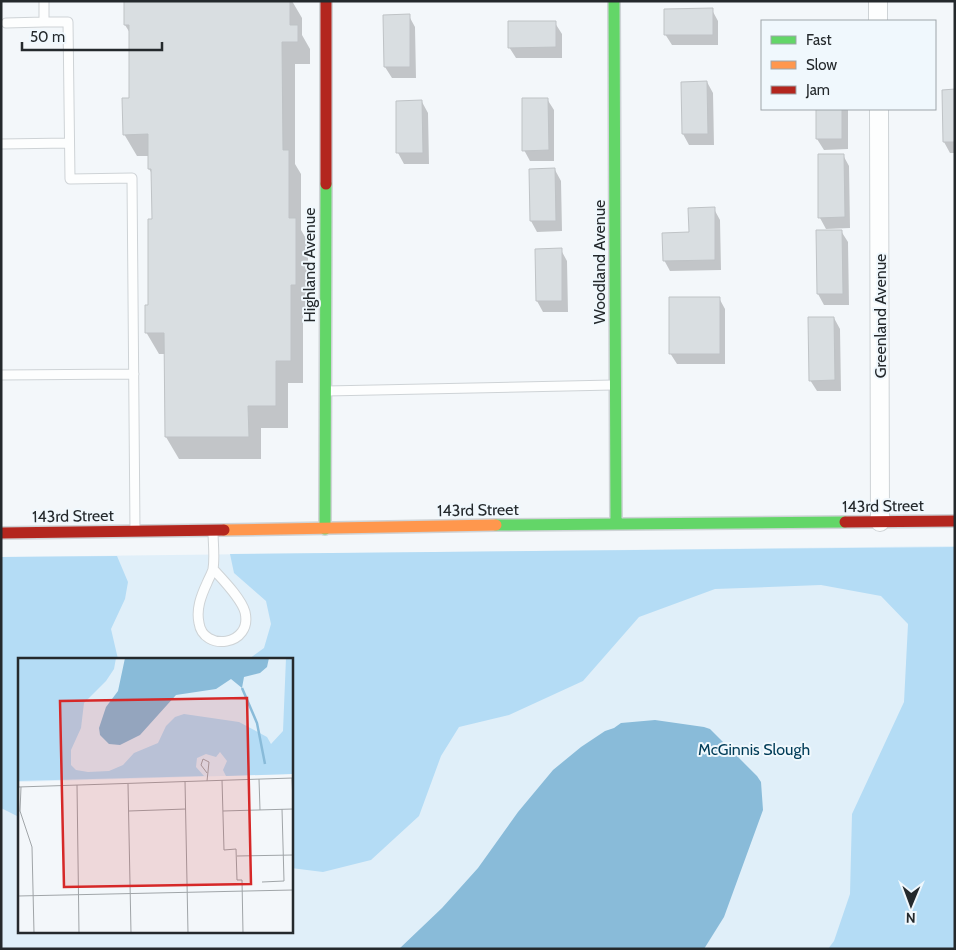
<svg xmlns="http://www.w3.org/2000/svg" width="956" height="950" font-family="Cabin,sans-serif">
	<style>
		.green { fill: #e0eff9; fill-rule: evenodd }
		.forest { fill: #b4dcf5 }
		.water { fill: #89bbd9 }
		.shadow { fill: #0003 }
		.building { fill: #d9dee1; stroke: #bfc3c6 }
		.lines { fill: none; stroke-linecap: round; stroke-linejoin: round }
		.lane-casing { stroke: #ced3d6; stroke-width: 11 }
		.street-casing { stroke: #ced3d6; stroke-width: 20 }
		.fast-casing { stroke: #ced3d6; stroke-width: 14 }
		.slow-casing { stroke: #ced3d6; stroke-width: 14 }
		.jam-casing { stroke: #ced3d6; stroke-width: 14 }
		.lane { stroke: #fdfefe; stroke-width: 9 }
		.street { stroke: #fdfefe; stroke-width: 18 }
		.fast { stroke: #63d668; stroke-width: 11 }
		.slow { stroke: #ff974d; stroke-width: 11 }
		.jam { stroke: #b3261e; stroke-width: 11 }
		.labels { text-anchor: middle; dominant-baseline: central; stroke-width: 4; stroke-linejoin: round; paint-order: stroke }
		.street-label { font-size: 16px; fill: #24292c; stroke: #f0f8fd }
		.park-label { font-size: 16px; fill: #003c58; stroke: #f0f8fd }
		.inset-river { fill: none; stroke: #89bbd9; stroke-width: 2.5 }
		.inset-road { fill: none; stroke: #a0a5a8; stroke-width: 1 }
		.view { fill: #d62828; fill-opacity: 0.15; stroke: #d62828; stroke-width: 2.5 }
		.inset-edge { fill: none; stroke: #24292c; stroke-width: 2.5 }
	</style>
	<rect width="100%" height="100%" fill="#f3f7fa"/>
	<path class="green" d="M955 546V949H1V557ZM19 659H291V931H19Z"/>
	<path class="forest" d="M955 547V949H828L834 941 850 894 852 814 904 702 908 624 881 596 821 585 715 589 639 617 583 681 509 715 459 727 441 756 419 816 371 860 323 872 291 868V659H249L264 648 271 624 266 601 234 573 230 554Z
		M117 556 128 582 125 599 111 629 118 659H19V817L1 808V557Z"/>
	<path class="water" d="M655 720 704 727 710 729 757 776 761 782 763 810 724 917 704 949H399L442 908 478 868 518 812 553 770 581 747 605 731 614 728 621 723Z"/>
	<path class="shadow" d="M125 1H292L302 18V35L310 49V64H295V164L301 174V230L308 242V307H303V383H288V428H261V459H179L166 437V354H159L146 332 150 306 153 221V175L149 169V156H137L124 134 131 99 130 33 125 25Z
		M712 10 718 21V45H672L665 34Z
		M409 16 415 27 416 78H392L385 67Z
		M555 23 562 34V58H516L509 47Z
		M707 82 713 93 714 145H689L683 134Z
		M955 91V153H950L944 142Z
		M547 99 554 110V161H530L524 150Z
		M397 102H422L428 113 429 164H404L398 153Z
		M817 109H848V149L824 150 817 139Z
		M843 155 849 166 850 228 826 229 820 218Z
		M555 170 561 181 562 231 537 232 531 221Z
		M714 209 720 220 721 270 670 271 664 260Z
		M841 231 848 242 849 305H824L818 294Z
		M561 250 567 261 568 312H543L537 301Z
		M719 298 725 309V364H677L670 353Z
		M834 318 840 329 841 391H817L810 380Z"/>
	<path class="building" d="M124 1H290V25H298V42H282L283 150H289V218H296V285H291V361H276V406H248L249 437H165L164 333H145V305H148V219H152L151 169H148V134L123 135 122 98H129V25H124Z
		M713 8V35H664V9Z
		M410 14V67H384L383 15Z
		M508 21H556V47L508 48Z
		M707 81 708 134H682L681 82Z
		M955 89V142H943L942 90Z
		M522 98H548L549 150 522 151Z
		M422 100 423 153H396V101Z
		M816 109H842V139H816Z
		M818 154H844L845 217 818 218Z
		M555 168 556 221H530L529 169Z
		M715 207V260L663 261 662 233 689 232 688 208Z
		M816 230H842L843 294H817Z
		M562 248V301H536L535 249Z
		M669 297H720V354H669Z
		M808 317H834L835 380 809 381Z"/>
	<g class="lines">
		<g class="lane-casing">
			<path id="lane" d="M44 1V22H68L70 179 132 178 135 531
				M6 23 44 22
				M1 144 69 143
				M1 375 134 374
				M326 391 613 385
				M213 531C213 543 215 557 213 569 212 573 209 578 207 583 201 596 196 609 199 623 203 652 253 646 245 612 241 598 223 580 213 569"/>
		</g>
		<g class="street-casing">
			<path id="street" d="M878 1V21
				M879 109 880 522"/>
		</g>
		<g class="fast-casing">
			<path id="fast" d="M614 1 616 523
				M496 525 845 522
				M325 529 326 184"/>
		</g>
		<g class="slow-casing">
			<path id="slow" d="M224 530 496 525"/>
		</g>
		<g class="jam-casing">
			<path id="jam" d="M326 184V1
				M845 522 955 521
				M1 533 224 530"/>
		</g>
		<use href="#lane" class="lane"/>
		<use href="#street" class="street"/>
		<use href="#fast" class="fast"/>
		<use href="#slow" class="slow"/>
		<use href="#jam" class="jam"/>
	</g>
	<g class="labels">
		<g class="street-label">
			<text transform="translate(599 262) rotate(-90)">Woodland Avenue</text>
			<text transform="translate(309 265) rotate(-90)">Highland Avenue</text>
			<text transform="translate(880 316) rotate(-90)">Greenland Avenue</text>
			<text transform="translate(883 506) rotate(-1)">143rd Street</text>
			<text transform="translate(478 510) rotate(-1)">143rd Street</text>
			<text transform="translate(73 516) rotate(-1)">143rd Street</text>
		</g>
		<g class="park-label">
			<text x="754" y="749">McGinnis Slough</text>
		</g>
	</g>
	<g transform="translate(18 658)">
		<rect width="275" height="275" fill="#f3f7fa"/>
		<path d="M0 0H275L274 116 0 124Z" fill="#e0eff9"/>
		<path d="M0 0H98L96 11 88 23 66 45 63 70 53 92V107L58 112 70 114 91 113 105 107 116 95 140 85 148 68 157 59 166 56 221 64 249 79 253 86 265 73 268 0H275L274 116 208 118 205 112 209 103 202 94 198 99 188 96 179 100 178 109 186 118 0 123Z" fill="#b4dcf5"/>
		<path d="M107 0H251L249 9 242 15 226 19 224 30 213 21 198 31 158 37 122 77 102 87 91 86 82 77 81 70 88 49 100 33Z" fill="#89bbd9"/>
		<path class="inset-river" d="M224 30 239 65 247 106"/>
		<path class="inset-road" d="M189 115 183 107 185 101 191 104 189 123M274 120 275 144M241 121 242 152M204 122 206 192 218 191 219 222H224L225 275M167 123 170 275M110 126 113 275M59 127 61 275M0 129 275 120M3 129 2 153 14 189 16 275M111 153 168 151M205 153 275 151M219 198 275 197M244 224 266 223 264 151M0 238 275 232"/>
		<path class="view" d="M229 40 233 226 46 229 42 43Z"/>
		<rect width="275" height="275" class="inset-edge"/>
	</g>
	<rect width="956" height="950" fill="none" stroke="#24292c" stroke-width="5"/>
	<rect x="761" y="20" width="175" height="90" fill="#f0f8fd" stroke="#9ea5a9"/>
	<rect x="771" y="36" width="25" height="8" fill="#63d668" stroke="#9ea5a9"/>
	<text x="806" y="45" font-size="15" fill="#24292c">Fast</text>
	<rect x="771" y="61" width="25" height="8" fill="#ff974d" stroke="#9ea5a9"/>
	<text x="806" y="70" font-size="15" fill="#24292c">Slow</text>
	<rect x="771" y="86" width="25" height="8" fill="#b3261e" stroke="#9ea5a9"/>
	<text x="806" y="95" font-size="15" fill="#24292c">Jam</text>
	<g transform="translate(911 905) rotate(181)" stroke="#f0f8fd" stroke-width="4" paint-order="stroke">
	<path d="M0-4L9 19L0 12L-9 19Z" fill="#24292c"/>
	<text y="-8" font-size="14" font-weight="bold" text-anchor="middle" fill="#24292c">N</text>
	</g>
	<path d="M22 42v8h140v-8" fill="none" stroke="#24292c" stroke-width="2.5"/>
	<text x="30" y="42" font-size="15" fill="#24292c" stroke="#f0f8fd" stroke-width="4" paint-order="stroke">50 m</text>
</svg>
